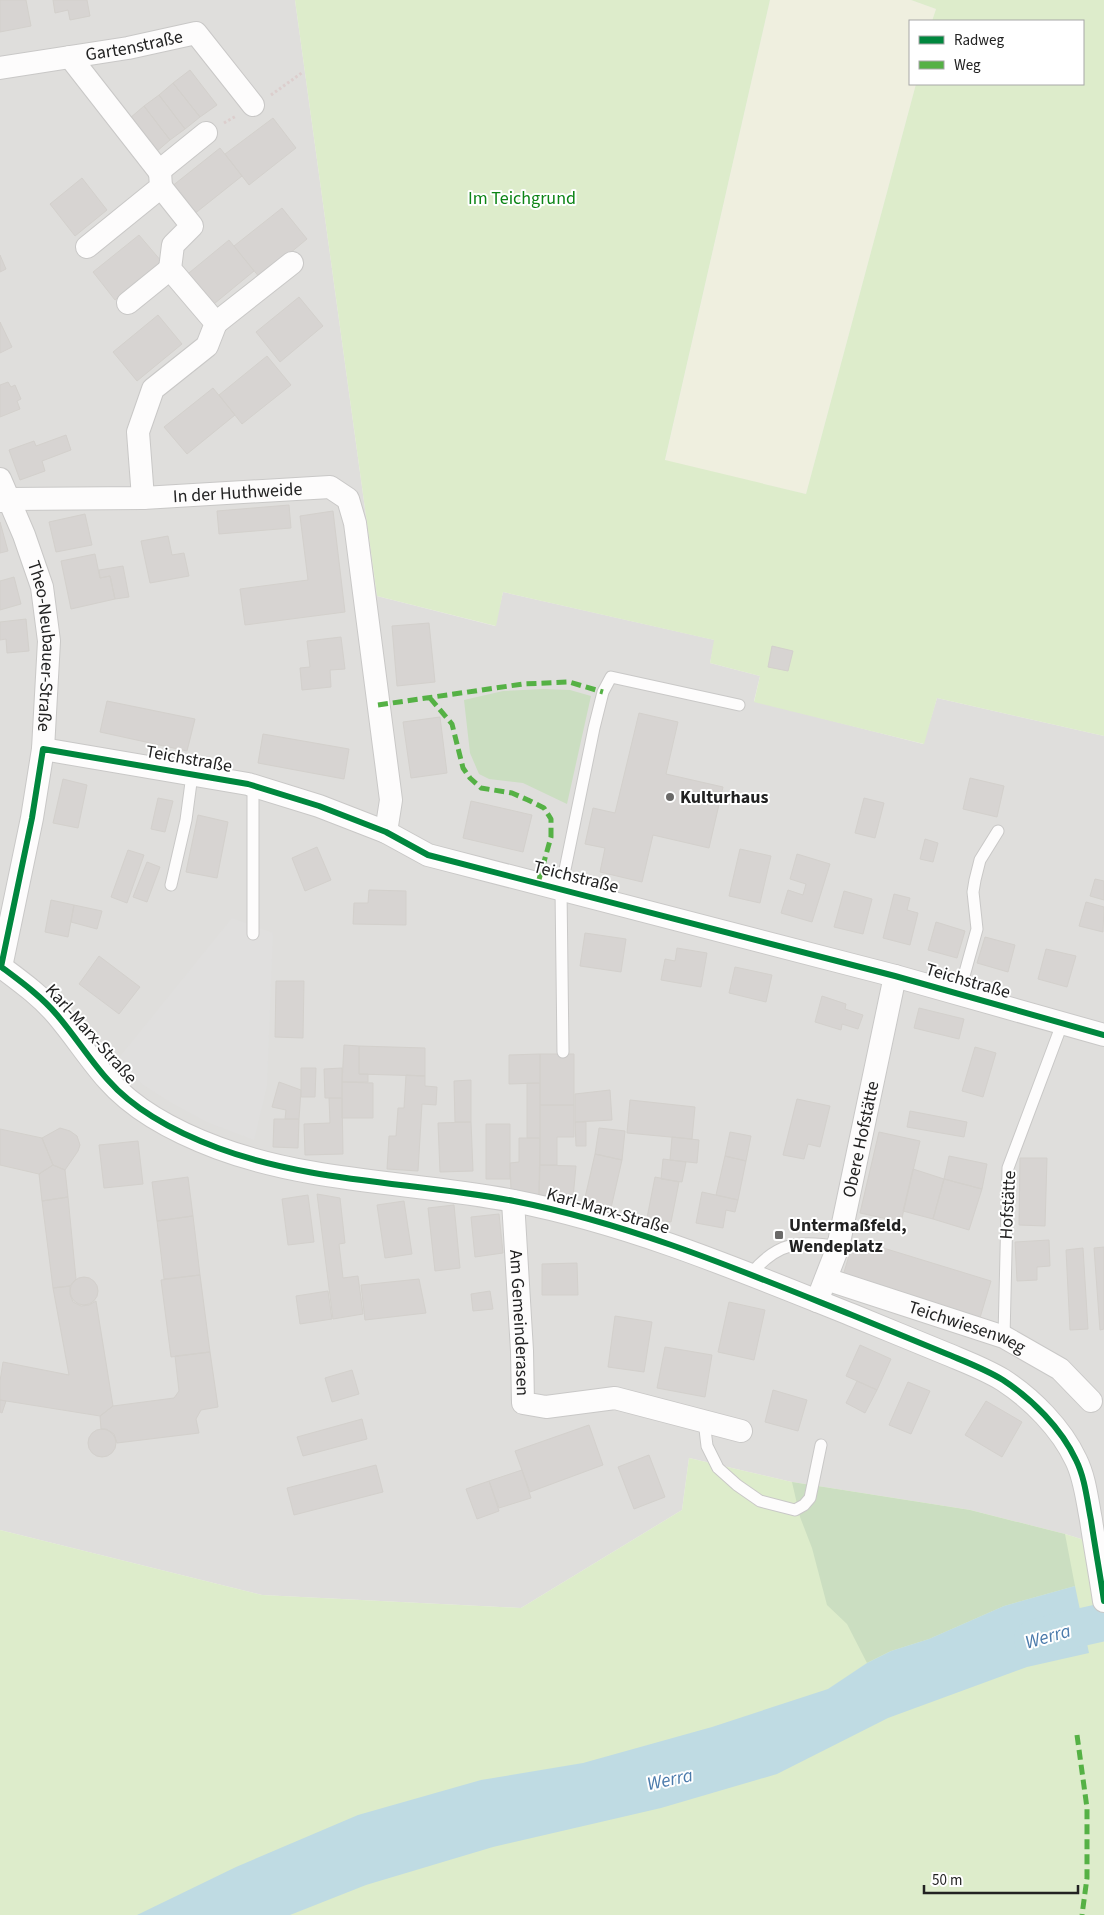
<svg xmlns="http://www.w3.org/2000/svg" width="1104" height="1915" font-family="'Source Sans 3',sans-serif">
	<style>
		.residential { fill: #dfdedc }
		.farmland { fill: #efefdf }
		.grass { fill: #ddeccb }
		.forest { fill: #cbdec1 }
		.parking { fill: #e0dfde }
		.water { fill: #bfdbe3 }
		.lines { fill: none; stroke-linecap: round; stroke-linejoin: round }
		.river { stroke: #bfdbe3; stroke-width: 38 }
		.building { fill: #d7d4d2; stroke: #d3d0cc }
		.service-casing { stroke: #c9c8c7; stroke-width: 13 }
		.minor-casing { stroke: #c9c8c7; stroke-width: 24 }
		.path { stroke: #dccecd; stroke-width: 3; stroke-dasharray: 2.5 2.5; stroke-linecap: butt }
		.service { stroke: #fdfcfc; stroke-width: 11 }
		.minor { stroke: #fdfcfc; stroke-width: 22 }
		.quiet { stroke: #55b145; stroke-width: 5; stroke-dasharray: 10 5; stroke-linecap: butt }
		.cycleway-casing { stroke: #fff; stroke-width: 9 }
		.cycleway { stroke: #00873e; stroke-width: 6 }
		.poi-dot { fill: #6a6968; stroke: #fff; stroke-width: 2 }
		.labels { text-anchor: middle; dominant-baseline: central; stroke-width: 4; stroke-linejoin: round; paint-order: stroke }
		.street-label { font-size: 18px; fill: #222; stroke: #fff }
		.park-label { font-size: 18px; fill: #0c8416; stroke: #fff }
		.poi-label { font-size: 18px; font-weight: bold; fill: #222; stroke: #fff; text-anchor: start }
		.water-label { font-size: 19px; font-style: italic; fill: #4a7aab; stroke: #fff }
	</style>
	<rect width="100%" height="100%" fill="#f0eeeb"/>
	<path class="residential" d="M0 0H295L377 596 495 626 503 592 715 640 710 663 760 676 754 701 923 744 937 698 1104 736V1546L1065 1534 970 1510 792 1482 689 1458 682 1510 521 1608 262 1595 0 1530Z"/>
	<path class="farmland" d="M770 0H911L936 9 932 21H910V84H916L806 494 665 461Z"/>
	<path class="grass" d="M295 0H770L665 460 806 494 916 84H1083V21H932L936 9 911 0H1104V736L937 698 924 744 754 702 760 676 710 663 714 640 503 592 496 626 377 596Z
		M689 1458 792 1482 970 1510 1065 1534 1104 1546V1915H0V1530L262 1595 521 1608 682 1510Z"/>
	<path class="forest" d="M543 689 570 690 591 696 567 804 523 783 489 779 479 774 470 753 464 700 503 691Z
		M792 1482 970 1510 1065 1534 1075 1586 1004 1606 929 1639 891 1651 867 1663 847 1624 827 1605 812 1548 800 1517Z"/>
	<path class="parking" d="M232 918 273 933 267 1086 254 1140 207 1122 170 1102 142 1084 118 1059Z"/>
	<path class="water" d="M1075 1586 1089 1653 1027 1667 888 1718 777 1774 661 1808 493 1847 366 1885 290 1915H137L236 1867 358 1815 481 1780 583 1763 712 1727 828 1689 867 1663 891 1651 929 1639 1004 1606Z"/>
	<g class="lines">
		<path class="river" d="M1033 1639 1042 1636 1104 1622"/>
	</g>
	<path class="building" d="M0 0H26L31 26 0 32Z
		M53 0H87L90 16 70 20 68 10 55 13Z
		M190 70 217 105 200 117 173 83Z
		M173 83 200 117 185 129 159 95Z
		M159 95 185 129 170 140 144 106Z
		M144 106 170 140 156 152 130 118Z
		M273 118 296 148 249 185 225 154Z
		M220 148 242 176 193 215 171 187Z
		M82 178 107 210 75 236 50 204Z
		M282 208 307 239 260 278 234 246Z
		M139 235 162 262 115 300 93 272Z
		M229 240 254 271 209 308 184 277Z
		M0 255 6 269 0 272Z
		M299 297 323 326 280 362 256 332Z
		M158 315 182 344 137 381 113 352Z
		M0 322 12 347 0 353Z
		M267 356 291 385 242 424 219 395Z
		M8 382 11 387 15 385 21 399 17 401 20 409 0 417V385Z
		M213 388 235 415 187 454 164 427Z
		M66 435 71 450 42 461 45 471 20 480 9 450 34 441 36 446Z
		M289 505 291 528 219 534 217 511Z
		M333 511 345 612 245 625 240 589 308 580 300 516Z
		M85 514 92 545 56 552 49 522Z
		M0 522 8 551 0 553Z
		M168 536 172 555 184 553 189 576 150 583 141 541Z
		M95 554 100 578 110 576 115 599 71 609 61 561Z
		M123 566 129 597 115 599 110 576 100 578 99 570Z
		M14 577 21 604 0 610V581Z
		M26 619 29 651 7 653 6 639 0 640V622Z
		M429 623 435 682 397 686 392 626Z
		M341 637 345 669 330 670 331 687 302 690 300 668 310 667 307 641Z
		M772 646 793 651 788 671 768 667Z
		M107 701 195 719 187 751 100 732Z
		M639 713 678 722 666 774 723 787 709 848 653 835 642 882 600 872 605 848 585 844 593 808 615 813Z
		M440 717 447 773 411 778 403 722Z
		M263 734 349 749 344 779 258 763Z
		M970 778 1004 786 997 817 963 809Z
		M63 779 87 785 78 828 53 823Z
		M158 798 173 801 165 832 151 829Z
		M864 798 884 803 875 838 855 833Z
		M471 801 532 815 523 852 463 838Z
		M198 815 228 822 217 878 186 872Z
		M925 839 938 843 933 862 920 859Z
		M317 847 331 880 305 891 292 858Z
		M740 849 771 856 760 903 729 896Z
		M128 850 144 855 127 903 111 897Z
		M797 854 830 864 812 922 781 913 788 890 803 895 806 884 790 879Z
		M147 862 160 867 147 902 133 897Z
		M1095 879 1104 881V900L1090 896Z
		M369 890 406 891V925L353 924 354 903H368Z
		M844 891 872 899 863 934 834 927Z
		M894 894 910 898 907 910 918 913 910 945 883 938Z
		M51 900 74 905 68 937 45 932Z
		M1086 902 1104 907 1103 932 1079 926Z
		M74 905 102 911 97 929 71 922Z
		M936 922 965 931 957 958 928 950Z
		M585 933 626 939 621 972 580 966Z
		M985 937 1015 945 1008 972 977 963Z
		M677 948 707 953 701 987 661 980 665 959 675 961Z
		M1046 949 1076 956 1067 987 1038 979Z
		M99 956 140 987 119 1014 79 984Z
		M735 967 772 975 766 1002 729 993Z
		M276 981H304L303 1038 275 1037Z
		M822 996 846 1004 845 1009 863 1015 858 1029 842 1024 841 1030 815 1022Z
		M919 1008 964 1019 959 1039 914 1028Z
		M344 1045 359 1046V1074H368V1082H342Z
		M359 1046 425 1048V1076L359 1074Z
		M975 1047 996 1053 983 1097 962 1091Z
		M540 1054V1083L509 1084V1055Z
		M540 1054H574V1105H540Z
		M301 1068H316L315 1097H301Z
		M342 1068V1098H325L324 1069Z
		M406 1075 425 1076V1086L437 1087 436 1105 422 1104 418 1171 387 1169 389 1136H396L398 1108H404Z
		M471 1080V1122H455L454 1081Z
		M279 1082 301 1090 299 1119H285L286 1110 272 1107Z
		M342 1082 373 1083V1118H342Z
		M527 1083H540V1138H527Z
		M610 1090 612 1120 575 1122V1094Z
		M329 1098H342L343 1154 305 1155 304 1124 330 1123Z
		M797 1099 830 1106 820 1147 808 1144 804 1159 783 1155Z
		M630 1100 695 1107 692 1139 627 1133Z
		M540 1105H574V1137H557V1165H540Z
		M910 1111 967 1122 964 1137 907 1127Z
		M274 1119H299L298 1148 273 1147Z
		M471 1122 473 1171 440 1172 438 1123Z
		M575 1122H586V1146H576Z
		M486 1124H510V1179H486Z
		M60 1128 70 1131 77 1136 80 1145 78 1151 65 1170 53 1165 42 1138Z
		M599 1128 625 1131 622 1160 595 1154Z
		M0 1129 42 1138 53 1165 39 1174 0 1165Z
		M730 1132 751 1136 746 1161 725 1156Z
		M879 1132 920 1141 901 1222 860 1213Z
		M672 1137 699 1140 697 1163 670 1160Z
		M519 1138H540L539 1195 511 1191 510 1163 519 1162Z
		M138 1141 143 1184 104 1188 99 1145Z
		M595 1154 622 1160 611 1208 584 1202Z
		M725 1156 746 1161 738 1200 716 1195Z
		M949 1156 987 1164 982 1189 944 1179Z
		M1020 1158H1047L1045 1226 1019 1225Z
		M663 1159 686 1162 682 1182 661 1179Z
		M53 1165 65 1170 68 1197 42 1201 39 1174Z
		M540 1165 576 1166 573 1198 539 1195Z
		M913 1169 944 1179 933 1219 903 1211Z
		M188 1177 193 1216 157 1221 152 1182Z
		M655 1177 679 1182 671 1222 647 1218Z
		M944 1179 982 1189 969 1230 933 1219Z
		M702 1192 738 1200 735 1212 726 1210 723 1228 696 1223Z
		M317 1194 340 1198 345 1243 339 1244 343 1278 358 1276 363 1314 333 1319Z
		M308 1195 314 1242 288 1245 282 1199Z
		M68 1197 76 1279 70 1286 53 1288 42 1201Z
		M404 1201 412 1254 385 1258 377 1205Z
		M454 1205 460 1268 435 1271 428 1208Z
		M499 1214 503 1253 475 1257 471 1217Z
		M193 1216 200 1275 164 1279 157 1221Z
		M854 1239 991 1281 979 1321 842 1279Z
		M1049 1240 1050 1266 1037 1267V1280L1017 1281 1015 1242Z
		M1104 1247V1329L1100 1330 1094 1248Z
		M1083 1248 1088 1329 1070 1330 1066 1250Z
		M577 1263 578 1295H542V1264Z
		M200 1275 210 1352 171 1357 161 1280Z
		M70 1291a14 14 0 1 1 28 0a14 14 0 1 1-28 0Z
		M419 1279 426 1313 365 1320 361 1285Z
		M70 1286V1294L73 1302 81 1306 89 1305 96 1301 113 1406 100 1416 0 1400V1381L3 1362 69 1375 53 1288Z
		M328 1291 332 1319 300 1324 296 1296Z
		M490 1291 493 1309 473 1311 471 1294Z
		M729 1302 765 1310 754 1360 718 1352Z
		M615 1316 652 1322 644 1372 608 1367Z
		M860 1345 891 1359 877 1390 846 1376Z
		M665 1347 712 1355 705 1397 657 1388Z
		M210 1352 218 1407 201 1410 196 1419 199 1433 117 1443 114 1434 106 1429H101L100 1416 113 1406 174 1398 179 1391 175 1356Z
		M352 1370 359 1394 332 1402 325 1378Z
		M857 1381 877 1390 865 1413 846 1403Z
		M908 1382 930 1391 911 1434 889 1425Z
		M773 1390 807 1400 798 1431 765 1422Z
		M0 1400 6 1401 2 1413 0 1412Z
		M986 1401 1022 1422 1002 1457 965 1435Z
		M362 1419 367 1439 303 1456 297 1437Z
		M589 1425 603 1465 530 1492 515 1451Z
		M88 1443a14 14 0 1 1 28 0a14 14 0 1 1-28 0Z
		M649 1455 665 1497 634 1509 618 1467Z
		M376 1465 383 1492 294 1515 287 1488Z
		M522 1470 531 1498 499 1508 489 1481Z
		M489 1481 499 1511 477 1519 466 1489Z"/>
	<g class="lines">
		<g class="service-casing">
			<path id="service" d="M171 885 186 820 192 775
				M253 934V786
				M959 994 977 929 973 892 975 880 980 860 998 831
				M563 1052 561 889 594 728 603 692 611 677 739 705
				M751 1274C777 1242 800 1240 838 1247
				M1004 1337 1008 1168 1062 1024
				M704 1421 707 1446 718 1468 737 1485 760 1501 795 1510 804 1505 810 1498 821 1445"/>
		</g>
		<g class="minor-casing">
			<g id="minor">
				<path d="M70 57 159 171 206 133"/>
				<path id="s1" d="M0 68 128 48 196 33 253 105"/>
				<path d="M87 247 161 187 160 172"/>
				<path d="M128 303 170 269"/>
				<path d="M216 323 292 263"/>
				<path id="s2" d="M0 479 24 535 42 587 49 641 43 749 32 818 1 967"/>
				<path d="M143 498 138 432 153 389 207 346 216 323 170 269 173 245 192 226 161 187"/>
				<path id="s3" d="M0 501 8 499 143 498 330 487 348 499 355 523 391 800 386 832"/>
				<path d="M43 749 248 784 319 806 386 832 428 855 895 976 1104 1035"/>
				<path d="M0 966C20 981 41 996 57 1015 75 1036 90 1060 108 1080 136 1112 178 1133 218 1148 312 1183 416 1182 514 1201 631 1224 742 1271 852 1315 884 1328 915 1341 947 1354 966 1362 985 1369 1003 1380 1032 1399 1061 1428 1076 1460 1085 1478 1087 1500 1091 1520 1095 1547 1100 1574 1104 1601"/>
				<path id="s4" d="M513 1201 522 1351 523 1403 546 1407 615 1398 741 1431"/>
				<path id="s5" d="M826 1279 1004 1337 1060 1369 1091 1401"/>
				<path id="s6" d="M817 1301 838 1247 895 976"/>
			</g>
		</g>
		<path class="path" d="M271 95 303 72
			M224 123 236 116"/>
		<use href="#service" class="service"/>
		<use href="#minor" class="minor"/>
		<path class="quiet" d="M430 698 452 724 463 768 470 778 481 788 512 793 528 800 544 808 551 819V837L538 883
			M378 705 523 684 569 682 603 692
			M1077 1735 1087 1808V1878L1082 1915"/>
		<g class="cycleway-casing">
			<path id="cycleway" d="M0 966C20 981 41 996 57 1015 75 1036 90 1060 108 1080 136 1112 178 1133 218 1148 312 1183 416 1182 514 1201 631 1224 742 1271 852 1315 884 1328 915 1341 947 1354 966 1362 985 1369 1003 1380 1032 1399 1061 1428 1076 1460 1085 1478 1087 1500 1091 1520 1095 1547 1100 1574 1104 1601
				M1 967 32 818 43 749 248 784 319 806 386 832 428 855 895 976 1104 1035"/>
		</g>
		<use href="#cycleway" class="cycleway"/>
	</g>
	<g class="poi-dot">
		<circle cx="670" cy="797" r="5"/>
		<rect x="774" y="1230" width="10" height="10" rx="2.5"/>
	</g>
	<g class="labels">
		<g class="street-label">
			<text stroke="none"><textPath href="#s1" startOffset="136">Gartenstraße</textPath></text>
			<text stroke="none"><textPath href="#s3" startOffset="238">In der Huthweide</textPath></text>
			<text stroke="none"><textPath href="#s2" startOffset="175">Theo-Neubauer-Straße</textPath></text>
			<text transform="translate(189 759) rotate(10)">Teichstraße</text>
			<text transform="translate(576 877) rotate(14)">Teichstraße</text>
			<text transform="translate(968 981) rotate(16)">Teichstraße</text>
			<text transform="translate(91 1034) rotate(48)">Karl-Marx-Straße</text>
			<text stroke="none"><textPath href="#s6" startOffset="168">Obere Hofstätte</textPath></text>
			<text transform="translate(1008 1205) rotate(-87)">Hofstätte</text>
			<text transform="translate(608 1211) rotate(16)">Karl-Marx-Straße</text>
			<text stroke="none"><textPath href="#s4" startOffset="122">Am Gemeinderasen</textPath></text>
			<text stroke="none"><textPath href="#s5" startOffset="149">Teichwiesenweg</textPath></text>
		</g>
		<g class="park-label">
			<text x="522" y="198">Im Teichgrund</text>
		</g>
		<g class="poi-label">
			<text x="680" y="797">Kulturhaus</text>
			<text x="789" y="1225">Untermaßfeld,<tspan x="789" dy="21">Wendeplatz</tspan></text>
		</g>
		<g class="water-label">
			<text transform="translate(1048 1637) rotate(-16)">Werra</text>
			<text transform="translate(670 1780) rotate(-12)">Werra</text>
		</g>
	</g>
	<rect x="909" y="20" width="175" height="65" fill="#ffffff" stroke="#a7a7a7"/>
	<rect x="919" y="36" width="25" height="8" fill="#00873e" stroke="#a7a7a7"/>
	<text x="954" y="45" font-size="15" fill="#222222">Radweg</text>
	<rect x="919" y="61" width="25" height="8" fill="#55b145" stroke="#a7a7a7"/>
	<text x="954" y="70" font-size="15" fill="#222222">Weg</text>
	<path d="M924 1885v8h154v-8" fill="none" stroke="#222222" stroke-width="2.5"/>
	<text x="932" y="1885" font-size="15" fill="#222222" stroke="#ffffff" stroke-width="4" paint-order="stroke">50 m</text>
</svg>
